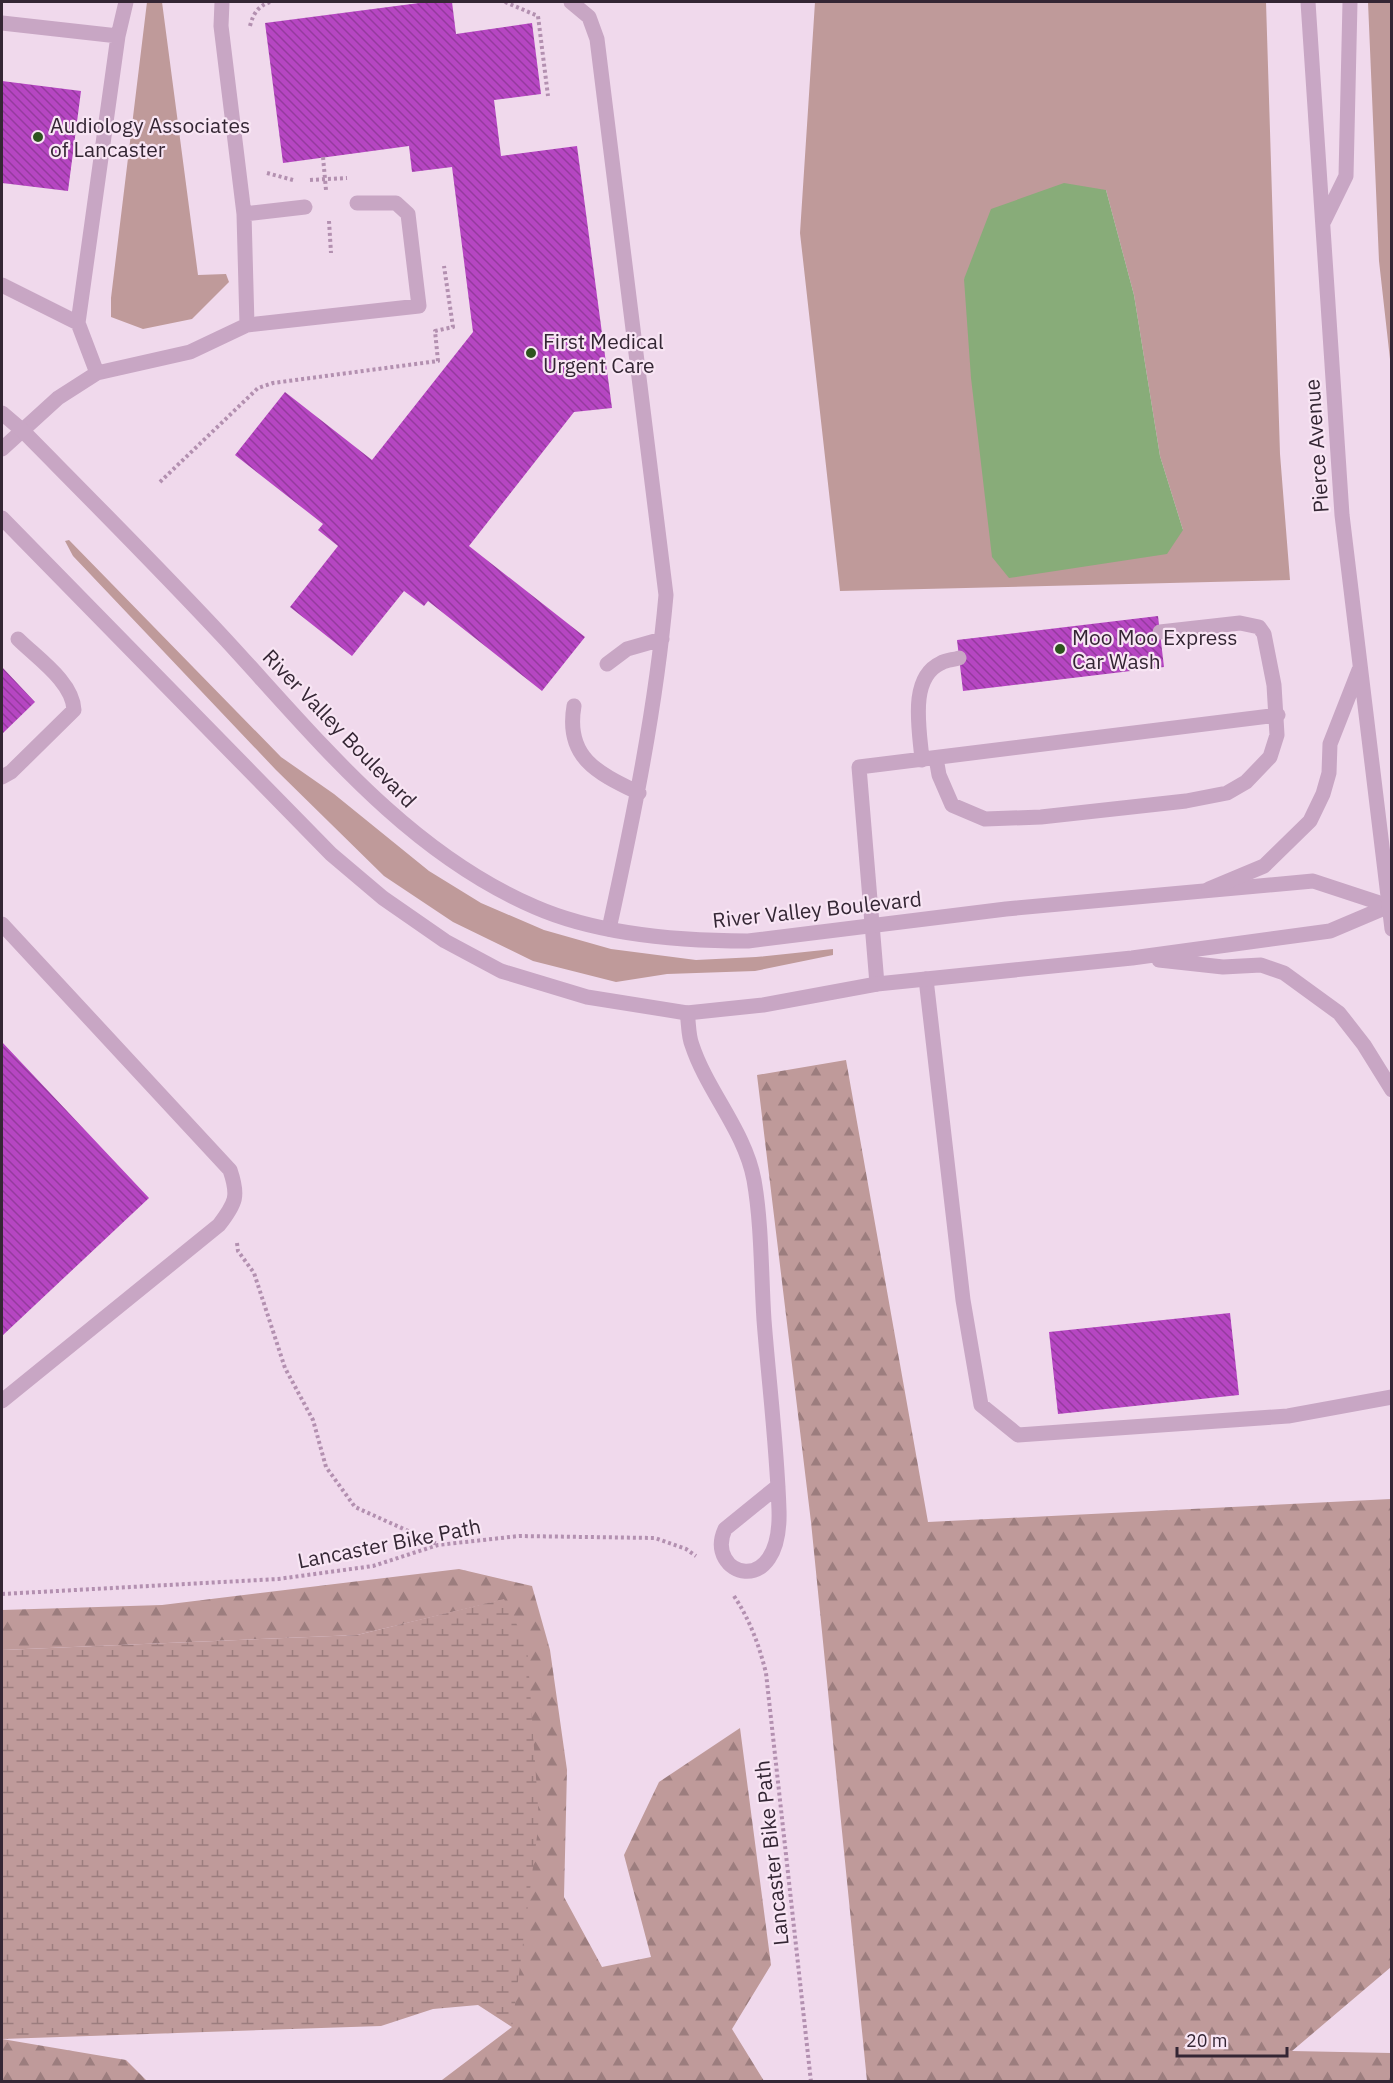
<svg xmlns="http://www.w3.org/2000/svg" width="1393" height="2083" font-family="'IBM Plex Sans',sans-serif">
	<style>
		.grass { fill: #bf9a9a; fill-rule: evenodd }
		.forest { fill: url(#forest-firs) }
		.wetland { fill: url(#wetland-marsh) }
		.water { fill: #88ac79 }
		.building { fill: url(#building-back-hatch) }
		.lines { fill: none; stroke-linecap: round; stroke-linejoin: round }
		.path { stroke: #b390b0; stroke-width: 4; stroke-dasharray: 3 3; stroke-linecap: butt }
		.service { stroke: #c8a6c4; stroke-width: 15 }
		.minor { stroke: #c8a6c4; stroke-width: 15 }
		.tertiary { stroke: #c8a6c4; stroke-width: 15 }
		.poi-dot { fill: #2d541e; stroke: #f8e5f4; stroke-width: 2 }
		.labels { text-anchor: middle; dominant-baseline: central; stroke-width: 4.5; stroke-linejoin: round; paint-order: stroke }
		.poi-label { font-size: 21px; fill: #342634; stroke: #f8e5f4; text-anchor: start }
		.street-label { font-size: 21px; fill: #342634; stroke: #f8e5f4 }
	</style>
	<defs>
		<pattern id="forest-firs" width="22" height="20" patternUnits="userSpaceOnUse" patternTransform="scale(1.5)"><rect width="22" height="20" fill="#bf9a9a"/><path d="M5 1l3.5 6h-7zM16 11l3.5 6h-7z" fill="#9c7d7e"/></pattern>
		<pattern id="wetland-marsh" width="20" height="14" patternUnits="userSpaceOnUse" patternTransform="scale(1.5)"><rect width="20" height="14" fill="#bf9a9a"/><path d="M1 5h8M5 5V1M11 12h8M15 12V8" fill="none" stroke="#9c7d7e"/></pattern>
		<pattern id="building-back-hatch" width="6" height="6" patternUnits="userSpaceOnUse" patternTransform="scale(1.5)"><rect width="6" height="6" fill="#b646c2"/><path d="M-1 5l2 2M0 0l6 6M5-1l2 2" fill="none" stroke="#953a9e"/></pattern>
	</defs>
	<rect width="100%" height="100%" fill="#f0d9ec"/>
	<path class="grass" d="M147 2H162L198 275 226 274 229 282 192 319 143 329 111 317V298Z
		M815 2H1266L1280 454 1290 580 840 591 800 233ZM1106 190 1134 295 1160 456 1183 530 964 279Z
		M1368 2H1391V368L1379 261Z
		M69 540 281 757 334 794 429 871 481 903 544 930 611 949 696 960 756 957 833 949V955L755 971 667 974 616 982 533 961 453 922 384 876 276 770 73 556 65 541Z"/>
	<path class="forest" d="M846 1060 928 1522 1391 1499V1967L1292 2051 1391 2053V2081H867L811 1522 757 1075Z
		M459 1569 532 1586 550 1650 567 1770 564 1897 602 1967 651 1957 624 1855 659 1782 740 1728 771 1965 732 2029 764 2081H344L442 2080 512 2027 502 1600 357 1635 2 1650V1610L162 1605Z
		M2 2039 126 2060 147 2081H2Z"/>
	<path class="wetland" d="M504 1599 527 1645 539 1821 512 2027 478 2005 433 2009 381 2026 2 2039V1650L357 1635Z"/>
	<path class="water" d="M1064 183 1106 190 1134 295 1160 456 1183 530 1167 554 1009 578 992 557 971 378 964 279 991 209Z"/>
	<path class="building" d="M427 2H452L456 34 532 23 541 94 494 100 501 156 577 146 612 408 574 412 469 546 585 637 542 691 428 601 424 606 404 591 352 656 290 607 338 546 318 530 323 524 235 455 285 392 372 460 473 332 452 167 412 172 409 146 283 163 265 23Z
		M2 81 81 91 68 191 2 183Z
		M1158 616 1164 667 963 691 957 640Z
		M2 667 35 702 2 734Z
		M2 1042 149 1198 2 1336Z
		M1230 1313 1239 1395 1058 1414 1049 1332Z"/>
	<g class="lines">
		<path class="path" d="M505 2 538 16 548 96
			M250 26C253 14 258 6 270 2
			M323 157 326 190
			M267 173 293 180
			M310 180 347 178
			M329 221 331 253
			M160 482 258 388 273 383 438 361 435 331 453 327 444 266
			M237 1243 238 1251 254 1273 285 1368 313 1420 326 1467 355 1507 437 1544
			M2 1594 278 1579 373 1566 438 1545 519 1536 655 1538 686 1549 696 1556
			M734 1596C750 1620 759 1645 766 1673L811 2082"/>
		<path class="service" d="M222 2 221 26 244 214 247 325
			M571 2 589 17 597 39 666 595C656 708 633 819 609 929
			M2 23 118 36 126 2
			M244 214 305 207
			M2 285 78 323 97 373
			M78 323 118 36
			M2 449 58 398 97 373 190 352 247 325 419 306 408 214 396 203H357
			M607 664 627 649 662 639
			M574 706C565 758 598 773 639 793
			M936 758 939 775 952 805 985 819 1041 817 1186 801 1227 793 1246 782 1270 757 1277 735 1274 685 1264 634 1259 627 1240 623 1160 632
			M922 760C920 732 908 678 941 663 946 660 953 660 959 658
			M2 777 11 772 74 710C73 682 37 658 18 639
			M2 924 230 1170C239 1196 236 1203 219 1225L2 1401
			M926 979 963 1300 981 1405 1018 1435 1288 1416 1392 1397
			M877 984 859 767 1278 715
			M687 1013C689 1023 688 1035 692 1045 707 1091 745 1131 754 1180 762 1226 761 1275 764 1320 769 1384 777 1447 779 1510 782 1602 704 1575 725 1529L778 1486"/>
		<path class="minor" d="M2 413 23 431C91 500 160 569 226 640 318 740 407 852 535 907 599 935 678 941 748 941L1006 909 1313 881 1389 906
			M2 518 331 854 383 898 445 941 501 971 587 997 687 1013 763 1005 877 984 1132 958 1330 931 1389 906
			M1159 960 1223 967 1261 965 1284 973 1339 1013 1364 1045 1392 1090"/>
		<path class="tertiary" d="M1308 2 1342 515 1392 929
			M1324 221 1346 176 1350 2
			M1209 889 1264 866 1310 821 1323 794 1329 773 1330 744 1359 670"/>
	</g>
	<g class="poi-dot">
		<circle cx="38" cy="137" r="6"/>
		<circle cx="531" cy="353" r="6"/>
		<circle cx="1060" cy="649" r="6"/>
	</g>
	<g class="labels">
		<g class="poi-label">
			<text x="50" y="125">Audiology Associates<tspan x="50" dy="24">of Lancaster</tspan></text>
			<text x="543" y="341">First Medical<tspan x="543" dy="24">Urgent Care</tspan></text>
			<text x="1072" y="637">Moo Moo Express<tspan x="1072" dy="24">Car Wash</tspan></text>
		</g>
		<g class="street-label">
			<text transform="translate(1316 446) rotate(-94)">Pierce Avenue</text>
			<text transform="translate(340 728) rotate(46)">River Valley Boulevard</text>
			<text transform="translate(817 909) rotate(-6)">River Valley Boulevard</text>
			<text transform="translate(389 1543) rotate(-11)">Lancaster Bike Path</text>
			<text transform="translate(771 1853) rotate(-96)">Lancaster Bike Path</text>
		</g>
	</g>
	<rect width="1393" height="2083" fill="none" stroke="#342634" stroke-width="6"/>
	<path d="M1177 2047v9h110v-9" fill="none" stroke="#342634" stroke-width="3"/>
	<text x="1186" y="2047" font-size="18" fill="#342634" stroke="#f8e5f4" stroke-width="4.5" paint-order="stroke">20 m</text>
</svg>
